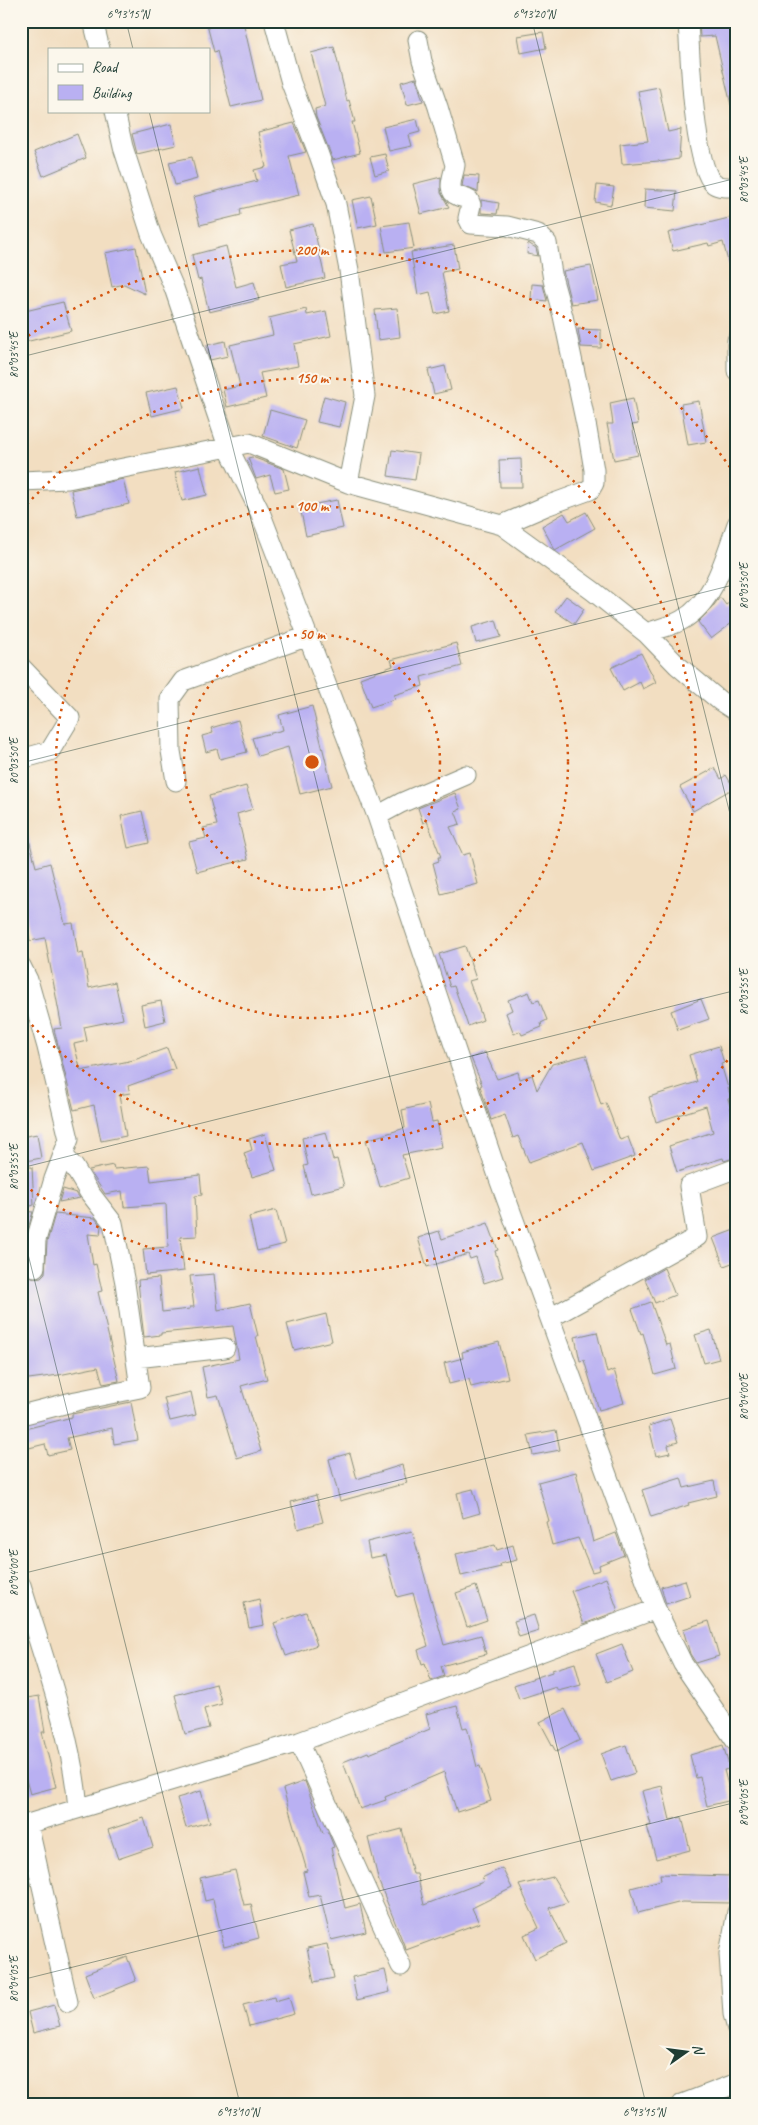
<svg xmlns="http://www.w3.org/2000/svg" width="758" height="2125" font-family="Caveat,sans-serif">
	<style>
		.building { fill: #b9b0f2 }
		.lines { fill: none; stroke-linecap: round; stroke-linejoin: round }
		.minor-casing { stroke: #888e7a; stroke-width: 21 }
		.minor { stroke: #fff; stroke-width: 19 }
		.ticks { fill: none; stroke: #1f3d34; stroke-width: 1; stroke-opacity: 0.45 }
		.ring { fill: none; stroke: #d45610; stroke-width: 2.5; stroke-dasharray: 2.5 5 }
		.centre { fill: #d45610; stroke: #fbf7ec; stroke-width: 2.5 }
		.ring-label { font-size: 15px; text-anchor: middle; font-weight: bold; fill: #d45610; stroke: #fbf7ec; stroke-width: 4; stroke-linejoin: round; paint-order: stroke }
		.neatline { fill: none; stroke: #1f3d34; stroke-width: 2 }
		.ticks-label { font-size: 12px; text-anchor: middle; fill: #1f3d34 }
	</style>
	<rect width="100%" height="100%" fill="#fbf7ec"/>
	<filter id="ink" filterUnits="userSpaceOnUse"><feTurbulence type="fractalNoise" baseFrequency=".02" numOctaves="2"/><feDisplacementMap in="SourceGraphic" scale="10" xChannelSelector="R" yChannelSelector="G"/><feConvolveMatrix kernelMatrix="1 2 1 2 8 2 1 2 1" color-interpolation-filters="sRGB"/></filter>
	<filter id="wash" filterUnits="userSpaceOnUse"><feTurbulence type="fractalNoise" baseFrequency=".0096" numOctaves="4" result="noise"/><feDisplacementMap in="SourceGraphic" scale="20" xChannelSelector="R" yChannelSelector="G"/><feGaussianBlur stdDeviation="1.12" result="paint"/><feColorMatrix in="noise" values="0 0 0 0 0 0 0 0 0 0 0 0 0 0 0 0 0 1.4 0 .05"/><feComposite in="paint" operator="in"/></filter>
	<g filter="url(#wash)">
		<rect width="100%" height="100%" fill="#f2dec1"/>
		<g id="blocks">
			<path class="building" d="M206 21H243L261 100 231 107 217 51 214 52Z
				M699 21H737V105H731L715 36 700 37Z
				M543 32 546 48 521 53 518 36Z
				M334 47 347 101 349 100 355 122H352L360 153 333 160 316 117 315 109 325 106 311 53Z
				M416 78 423 101 407 105 401 82Z
				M659 87 668 132 681 129 679 159 660 162 659 161 622 164 620 144 648 141 638 91Z
				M417 119 420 132 409 135 412 146 389 151 383 127Z
				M294 123 306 152 289 156 299 195 240 209 241 215 200 225 193 197 257 181 254 170 266 167 258 132Z
				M171 124 176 145 137 154 132 134Z
				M77 134 86 158 43 176 34 152Z
				M385 154 389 171 375 175 370 157Z
				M192 157 197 179 175 185 169 162Z
				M464 175 479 176 478 192 462 186Z
				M441 177V193L449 207 421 214 413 184Z
				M597 185 614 187 611 205 595 202Z
				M645 189 677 191 675 211 644 208Z
				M371 196 377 224 358 228 352 200Z
				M481 200 499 203 497 214 481 213Z
				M737 216V276L732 277 723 242 709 246 708 243 673 251 668 233Z
				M409 222 414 248 386 252 381 226Z
				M313 224 325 278 286 287 281 264 297 261 289 230Z
				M528 243 536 248 538 256 527 254Z
				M454 245 458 269 442 272 449 311 435 314 430 292 418 295 411 252Z
				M226 246 236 287 254 282 259 300 209 312 201 279 198 280 192 255Z
				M136 247 145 294 124 284 112 287 105 253Z
				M591 266 598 300 571 304 563 271Z
				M532 284 543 285 547 301 531 299Z
				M63 302 71 331 21 343V312Z
				M397 308 400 337 378 340 375 310Z
				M306 309 307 315 326 311 331 336 294 344 298 366 260 373 266 398 227 407 223 390 240 386 230 345 273 335 269 318Z
				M578 329 601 330V348L581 347Z
				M225 341 228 356 210 360 207 345Z
				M445 366 451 390 434 394 428 370Z
				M178 386 184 408 152 416 146 393Z
				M324 396 345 402 339 427 317 422Z
				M633 398 638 424 632 425 638 455 614 460 607 424H613L610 403Z
				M699 401 706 442 688 445 681 404Z
				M270 410 305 420 297 448 263 436Z
				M392 450 419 454 415 480 388 476Z
				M252 457 284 469 289 489 275 492 270 475 256 479 248 458Z
				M521 459 522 487H500L499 460Z
				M200 466 207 495 182 501 175 472Z
				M123 479 129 504 77 516 71 490Z
				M337 500 343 528 306 536 300 507Z
				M586 512 595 528 555 550 542 526 564 513 569 521Z
				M566 596 584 609 574 624 555 611Z
				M720 597 726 605 737 597V619L711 639 698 622 711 609Z
				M496 620 501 637 476 643 472 627Z
				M456 643 462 666 421 677 423 686 394 695 395 699 371 707 360 678 393 666 391 660Z
				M641 653 656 682 643 689 640 682 623 691 611 668Z
				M312 706 332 786 300 794 288 747 258 756 252 738 283 730 279 715Z
				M238 720 247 752 220 759 217 749 206 752 202 736 213 733 211 728Z
				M715 768 721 779 726 775 734 788 693 811 680 787Z
				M246 786 253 809 237 814 248 859 197 872 189 842 206 838 203 828 217 825 209 796Z
				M455 793 461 809 455 811 460 824 450 827 463 855 470 853 478 884 441 894 433 863 439 861 438 857H441L427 821 423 823 418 808Z
				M142 811 149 843 128 848 121 816Z
				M26 827 36 867 50 863 65 924 73 923 78 954 83 953 89 988 115 982 123 1019 84 1027 87 1041 74 1044 81 1071 134 1060 167 1048 175 1069 128 1086 130 1093 119 1095 126 1136 101 1141 94 1105 74 1110 54 1029 62 1028 45 938 30 941 21 893V828Z
				M465 946 476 979 469 981 483 1020 468 1026 454 986 450 987 439 954Z
				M529 992 533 1002 539 1000 547 1020 541 1023 542 1027 522 1035 520 1031 514 1034 506 1013 512 1010 508 1000Z
				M701 999 709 1019 678 1030 671 1011Z
				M161 1001 165 1021 145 1026 141 1005Z
				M719 1046 724 1063 721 1064 731 1098 728 1099 737 1129V1157L724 1161 723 1158 677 1172 669 1146 713 1132 706 1106 656 1122 649 1097 697 1082 689 1055Z
				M485 1052 497 1079 518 1072 520 1079 532 1075 537 1090 552 1064 586 1055 601 1105 606 1103 620 1140 628 1137 635 1156 594 1171 583 1142 529 1162 518 1136 513 1138 505 1115 491 1120 480 1086 482 1085 471 1058Z
				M428 1104 432 1122 437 1121 442 1147 402 1155 409 1178 380 1187 366 1140 405 1128 402 1110Z
				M326 1132 333 1160 337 1159 344 1186 311 1194 304 1166 308 1165 302 1138Z
				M37 1134 41 1158 21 1162V1137Z
				M265 1134 276 1170 252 1177 244 1153 252 1150 249 1139Z
				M113 1165 114 1169 149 1166 151 1181 200 1175 202 1195 195 1196 197 1236 180 1237 184 1271 146 1275 143 1249 168 1247 166 1204 124 1207 122 1191 105 1194 89 1170Z
				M21 1167H32L34 1205 21 1209Z
				M63 1189 76 1193 80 1198 59 1202Z
				M276 1210 285 1244 257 1251 249 1217Z
				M21 1211 33 1212 25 1239 24 1267 25 1273 34 1278 41 1277 45 1273 47 1242 55 1214 95 1218 101 1226 100 1235 88 1234 93 1265 96 1264 102 1291 98 1292 119 1381 103 1384 98 1367 59 1375 21 1380Z
				M488 1223 498 1250 495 1251 503 1277 484 1283 476 1257 470 1259 468 1254 427 1267 418 1238 439 1231 442 1239Z
				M737 1229V1261L724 1266 713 1238Z
				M664 1268 675 1295 655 1303 645 1279Z
				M214 1274 218 1310 250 1303 258 1336H256L267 1379 241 1386 261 1451 237 1458 218 1395 208 1397 202 1367 239 1359 233 1326 161 1333V1335L144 1337 141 1312 138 1280 159 1278 162 1312 190 1309V1307H194L190 1276Z
				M651 1302 666 1345 670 1344 676 1369 655 1375 643 1333 641 1334 632 1309Z
				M326 1314 332 1341 294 1350 287 1324Z
				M711 1330 719 1359 704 1363 695 1335Z
				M597 1332 607 1373 614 1370 624 1403 599 1410 584 1360 580 1361 575 1337Z
				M499 1342 508 1378 471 1387 469 1379 449 1384 444 1363 463 1358 462 1352Z
				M191 1392 196 1415 170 1421 164 1398Z
				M131 1402 138 1440 114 1444 112 1428 67 1438 70 1450 48 1455 45 1444 21 1450V1430L72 1417V1414Z
				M670 1419 678 1442 668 1445 670 1453 656 1456 649 1426Z
				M556 1430 560 1450 533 1455 528 1435Z
				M350 1453 357 1479 402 1465 407 1483 340 1501 329 1459Z
				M576 1472 593 1542 616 1533 624 1555 599 1565 600 1570 592 1572 578 1538 552 1545 546 1522 549 1521 538 1482Z
				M681 1478 684 1488 714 1481 717 1496 688 1503 689 1505 651 1517 642 1490Z
				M473 1489 480 1513 463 1518 457 1493Z
				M316 1495 323 1522 298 1529 291 1502Z
				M412 1531 444 1645 481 1635 486 1654 441 1666 444 1676 431 1681 425 1663 422 1664 418 1650 428 1646 413 1593 397 1597 386 1555 370 1558 367 1542Z
				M495 1545 497 1550 513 1545 517 1560 500 1564 501 1567 461 1576 456 1554Z
				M606 1578 618 1611 584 1624 571 1591Z
				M685 1580 690 1596 666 1604 661 1587Z
				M476 1586 487 1620 467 1627 456 1593Z
				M259 1599 264 1625 249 1628 244 1603Z
				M306 1612 317 1645 286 1656 274 1623Z
				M534 1615 539 1631 519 1637 514 1621Z
				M709 1621 719 1656 696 1663 690 1654 683 1629Z
				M622 1644 633 1672 607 1682 596 1654Z
				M575 1663 581 1685 558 1691 556 1687 519 1699 514 1685 552 1672V1670Z
				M216 1684 222 1704 204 1709 209 1728 185 1734 175 1695Z
				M39 1696 45 1732H42L56 1787 30 1794 21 1762V1699Z
				M457 1706 463 1728 467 1727 477 1767 480 1766 491 1801 457 1812 444 1772 385 1797 386 1800 360 1809 343 1762 368 1752 369 1754 430 1729 426 1714Z
				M565 1709 580 1740 556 1752 540 1722Z
				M626 1745 635 1773 611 1781 601 1754Z
				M723 1745 730 1769 724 1770 732 1800 707 1806 700 1777 696 1778 690 1755Z
				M305 1781 323 1833 328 1832 334 1847 331 1848 345 1908 360 1904 366 1932 331 1940 320 1895 309 1897 303 1872 307 1871 283 1789Z
				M662 1786 670 1820 682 1817 690 1850 656 1859 647 1826 651 1825 642 1791Z
				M201 1791 210 1822 186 1828 177 1798Z
				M144 1818 153 1847 118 1859 108 1830Z
				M402 1829 413 1874H417L424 1905 483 1882 482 1878 502 1868 512 1888 472 1908 479 1923 406 1950 379 1882 368 1838Z
				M235 1870 244 1905 251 1904 259 1938 224 1947 213 1899 205 1901 200 1878Z
				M660 1874 730 1876V1903L682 1902 638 1913 631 1888 661 1880Z
				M553 1877 568 1902 549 1908 566 1943 535 1959 524 1935 539 1928 519 1885Z
				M327 1944 334 1978 314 1982 307 1948Z
				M127 1957 136 1981 94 1998 85 1974Z
				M385 1970 390 1992 357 2000 352 1977Z
				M274 1997 275 2001 289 1997 294 2014 249 2026 243 2005Z
				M54 2005 60 2026 33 2033 28 2012Z"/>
		</g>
	</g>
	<g filter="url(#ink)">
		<use href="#blocks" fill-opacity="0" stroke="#888e7a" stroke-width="1"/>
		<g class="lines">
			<g class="minor-casing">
				<path id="minor" d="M93 21 100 49
					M274 21 291 83 319 155 336 204 349 270 365 396 348 483
					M688 21C690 52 693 165 714 184 720 188 730 187 737 187
					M418 40 422 61 438 107 455 165C454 175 445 191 458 196 462 198 465 197 469 200L471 205 468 218 471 224 507 226 538 234 547 243 553 280 563 316 587 429 594 470V483L590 490 546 506 502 525
					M115 111 123 147 151 234 174 288 228 447 260 512 377 816 499 1179 656 1609 683 1664 737 1743
					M737 340V371
					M21 481 68 479 249 443 348 483 502 525 593 591 646 633 677 665 720 701 737 712
					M646 633C657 629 672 626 682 620 715 601 725 557 737 524
					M21 667 70 718 50 751 21 759
					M176 781 171 751 170 699 183 681 308 636
					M377 816 401 803 466 775
					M21 966 28 980 47 1047 69 1139 54 1179 36 1240 35 1267
					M550 1318 697 1237 689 1186 737 1168
					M136 1358 225 1348
					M21 1415 76 1401 140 1388 125 1283 113 1223 89 1192 74 1167 63 1155
					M21 1585C43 1657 72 1734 78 1808
					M299 1742 401 1966
					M28 1824 68 2002
					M21 1826 299 1742 656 1609
					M737 1912 729 1954 733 2014 737 2029
					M682 2104 737 2083"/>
			</g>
			<use href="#minor" class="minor"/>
		</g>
	</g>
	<path class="ticks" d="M126 21 133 49M532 21 737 842M149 111 646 2104M21 357 737 178M21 763 737 584M21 1168 737 990M21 1226 240 2104M21 1574 737 1396M21 1980 737 1802"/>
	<g class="ring">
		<circle cx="312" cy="762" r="128"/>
		<circle cx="312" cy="762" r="256"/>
		<path d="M22 510A384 384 0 1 1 22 1014"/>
		<path d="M736 1048A512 512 0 0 1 22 1184M22 340A512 512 0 0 1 736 476"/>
	</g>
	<circle cx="312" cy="762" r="8" class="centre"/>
	<g class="ring-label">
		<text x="312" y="255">200 m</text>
		<text x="312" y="383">150 m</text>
		<text x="312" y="511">100 m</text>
		<text x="312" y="639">50 m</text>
	</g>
	<rect width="758" height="2125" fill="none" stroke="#fbf7ec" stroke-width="55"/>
	<rect x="48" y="48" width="162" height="65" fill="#fbf7ec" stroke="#a3ada2"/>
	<rect x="58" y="64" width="25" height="8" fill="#ffffff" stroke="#a3ada2"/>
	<text x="92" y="72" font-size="15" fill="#1f3d34">Road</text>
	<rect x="58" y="85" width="25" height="15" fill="#b9b0f2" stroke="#a3ada2"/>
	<text x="92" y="98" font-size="15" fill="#1f3d34">Building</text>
	<g transform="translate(686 2052) rotate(76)" stroke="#fbf7ec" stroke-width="4" paint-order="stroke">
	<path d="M0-4L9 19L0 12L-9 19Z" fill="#1f3d34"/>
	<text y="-8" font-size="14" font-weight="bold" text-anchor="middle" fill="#1f3d34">N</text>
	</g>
	<rect x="28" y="28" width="702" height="2070" class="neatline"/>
	<g class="ticks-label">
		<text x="128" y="18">6°13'15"N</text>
		<text x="534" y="18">6°13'20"N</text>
		<text transform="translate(744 180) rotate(-90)" y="4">80°03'45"E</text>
		<text transform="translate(14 355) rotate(-90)" y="4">80°03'45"E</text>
		<text transform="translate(744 586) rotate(-90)" y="4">80°03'50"E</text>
		<text transform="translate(14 761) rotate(-90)" y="4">80°03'50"E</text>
		<text transform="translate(744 992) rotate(-90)" y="4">80°03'55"E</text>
		<text transform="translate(14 1167) rotate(-90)" y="4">80°03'55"E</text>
		<text transform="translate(744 1397) rotate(-90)" y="4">80°04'00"E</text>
		<text transform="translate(14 1573) rotate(-90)" y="4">80°04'00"E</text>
		<text transform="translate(744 1803) rotate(-90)" y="4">80°04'05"E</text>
		<text transform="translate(14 1979) rotate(-90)" y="4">80°04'05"E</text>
		<text x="238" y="2116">6°13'10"N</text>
		<text x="644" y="2116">6°13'15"N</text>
	</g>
</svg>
